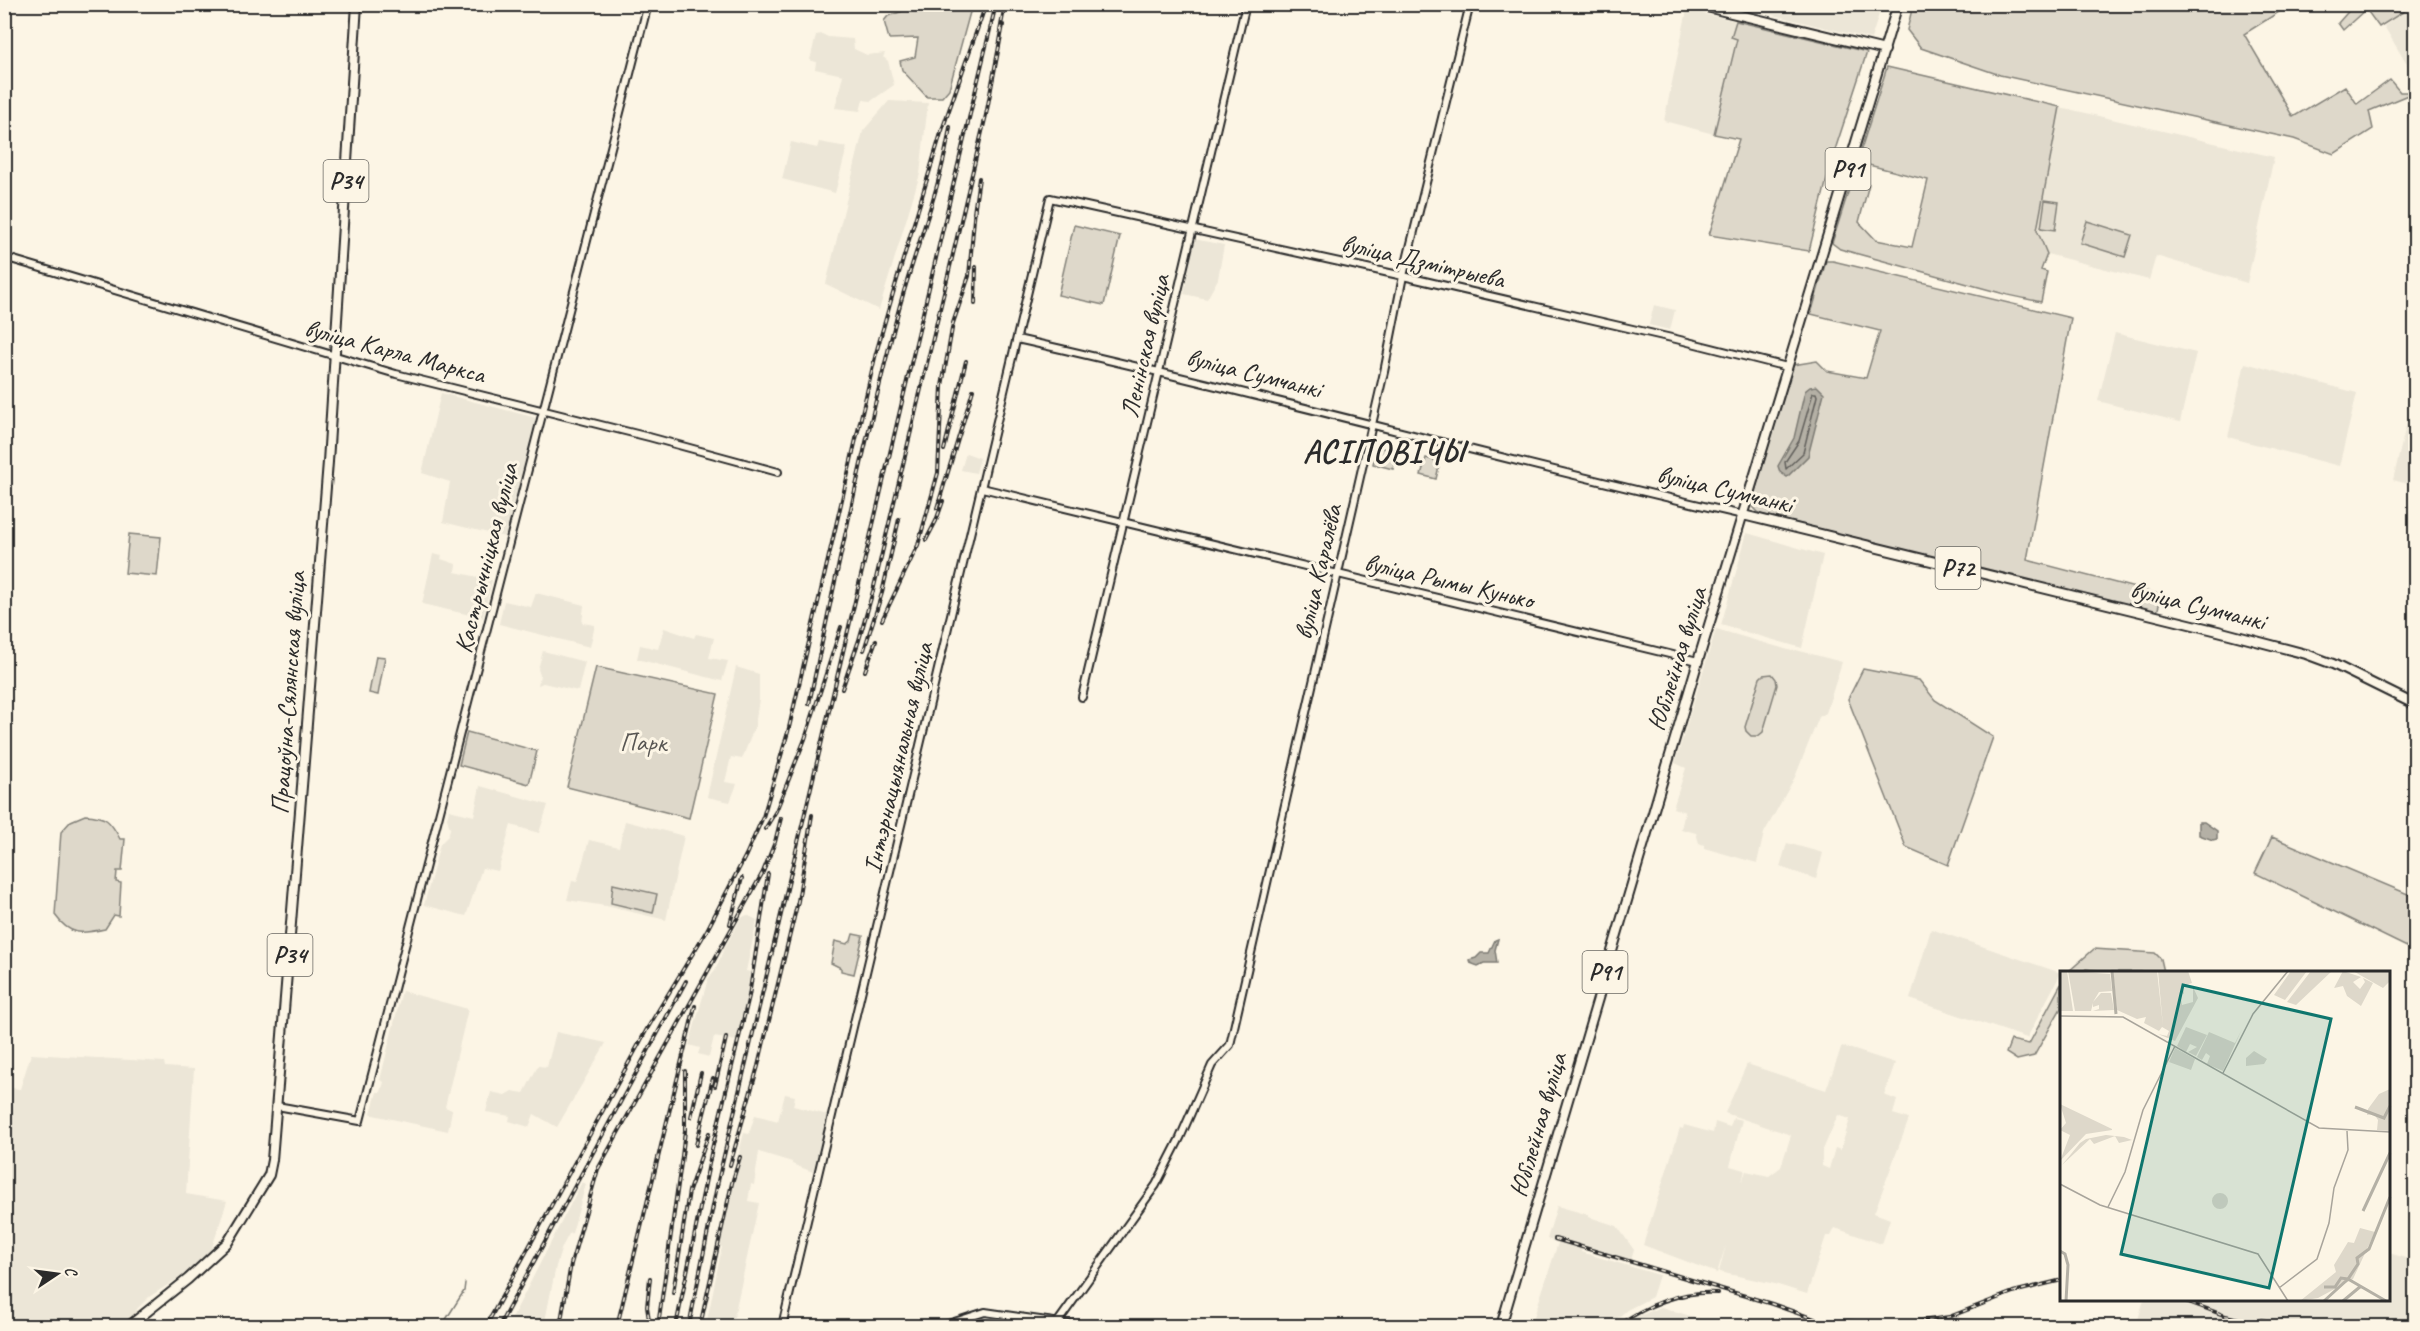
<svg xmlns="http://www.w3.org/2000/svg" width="2420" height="1331" font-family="Caveat,sans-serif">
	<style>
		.built { fill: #ece6d7; fill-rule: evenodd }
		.green { fill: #ded8ca; stroke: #84827a; stroke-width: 1.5 }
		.water { fill: #b4b0a5; stroke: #7d7b74; stroke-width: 1.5 }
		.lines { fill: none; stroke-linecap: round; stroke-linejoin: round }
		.shore { stroke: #62605c; stroke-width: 1.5 }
		.stream { stroke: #7d7b74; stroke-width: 1.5 }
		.minor-casing { stroke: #2b2b2b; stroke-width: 10 }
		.major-casing { stroke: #2b2b2b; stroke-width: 12 }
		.minor { stroke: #fcf5e5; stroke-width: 6 }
		.major { stroke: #fcf5e5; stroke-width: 8 }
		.rail-casing { stroke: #2b2b2b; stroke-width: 4 }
		.rail { stroke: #fcf5e5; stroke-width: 1.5; stroke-dasharray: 4.5; stroke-linecap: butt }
		.labels { text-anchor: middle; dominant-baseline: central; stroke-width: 6; stroke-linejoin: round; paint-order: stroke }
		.shield { fill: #fcf5e5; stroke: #6a6863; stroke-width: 1.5 }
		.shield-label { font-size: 24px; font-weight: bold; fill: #2b2b2b }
		.street-label { font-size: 26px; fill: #2b2b2b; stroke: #fcf5e5 }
		.park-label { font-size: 26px; fill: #585653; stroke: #fcf5e5 }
		.district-label { font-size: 32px; font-weight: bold; letter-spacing: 1.5px; fill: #2b2b2b; stroke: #fcf5e5 }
		.inset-river { fill: none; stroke: #b4b0a5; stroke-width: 3 }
		.inset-road { fill: none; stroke: #a8a49b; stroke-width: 1.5 }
		.view { fill: #0f766e; fill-opacity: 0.15; stroke: #0f766e; stroke-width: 3 }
		.inset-edge { fill: none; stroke: #2b2b2b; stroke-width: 3 }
	</style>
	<rect width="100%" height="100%" fill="#fcf5e5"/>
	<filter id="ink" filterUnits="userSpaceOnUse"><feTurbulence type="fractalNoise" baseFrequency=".0167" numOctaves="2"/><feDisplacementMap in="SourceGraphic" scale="12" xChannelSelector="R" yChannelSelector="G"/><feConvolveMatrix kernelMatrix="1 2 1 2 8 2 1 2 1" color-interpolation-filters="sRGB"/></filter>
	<g filter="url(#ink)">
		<path class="built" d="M1732 5 1882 4V5L1871 39Z
			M2413 6 2416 10 2415 78 2384 26Z
			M1687 10 1736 21 1731 37 1737 39 1714 134 1664 121Z
			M822 34 828 37 853 39 854 49 867 55 885 53 883 57 888 61 894 85 871 101 863 100 860 111 835 108 843 75 815 69 816 62 810 60 816 35Z
			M889 101 928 103 920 174 879 310 826 284 863 131Z
			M2060 107 2274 157 2247 283 2156 256 2149 280 2047 254 2037 230Z
			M791 142 817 148 819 142 847 147 835 193 782 179Z
			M1194 239 1224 245 1218 279 1207 299 1184 294Z
			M1654 305 1675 310 1670 330 1649 325Z
			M2115 333 2196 353 2180 422 2098 401Z
			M2245 363 2357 393 2339 466 2228 437Z
			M441 393 536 418 505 537 443 522 450 482 422 473Z
			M2410 409 2415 410V486L2393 480Z
			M966 453 980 458 976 473 961 470Z
			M1747 533 1823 555 1802 648 1721 625Z
			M433 554 442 556 441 559 456 564 455 572 492 580 483 618 422 604Z
			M536 593 584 605 582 623 595 625 590 647 499 624 504 601 531 607Z
			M664 628 694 638 696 634 714 638 709 658 728 661 722 681 637 659 640 645 658 649Z
			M1716 629 1792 651 1796 650 1842 662 1826 713 1819 717 1795 777 1764 833 1757 863 1704 848V845L1699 843 1696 833 1681 829 1685 812 1673 808 1686 768 1675 763Z
			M543 651 585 662 578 691 543 683 538 685 540 675 538 669Z
			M919 660 930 664 924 691 912 687 917 662Z
			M736 667 759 674V699L755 726 742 759 731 757 725 782 737 784 730 802 707 797Z
			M480 786 548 805 539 833 511 825 498 871 482 868 466 916 424 905 440 844 448 836 450 829 447 818 449 810 474 816Z
			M625 821 684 836 666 920 606 906 567 900 572 881 577 882 589 840 619 847Z
			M1787 843 1823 853 1816 879 1780 867Z
			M747 915 757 920 746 971 750 972 747 999 737 1041 714 1037 709 1057 698 1054 700 1048 689 1045 708 979 715 971 723 951 741 918Z
			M1931 929 2061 973 2027 1038 1910 999Z
			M402 991 468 1009 445 1107 452 1110 448 1131 373 1115 371 1113 377 1092H381L384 1082 380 1080Z
			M556 1032 606 1043 557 1127 534 1114 529 1127 509 1121 510 1116 486 1112 491 1092 505 1095 512 1091 524 1093 538 1066 547 1067Z
			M1842 1046 1895 1063 1884 1095 1897 1100 1893 1114 1909 1119 1874 1213 1890 1219 1882 1244 1835 1228 1831 1236H1826L1807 1294 1775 1284 1719 1272 1726 1245 1717 1273 1643 1245 1680 1128 1683 1129 1684 1125 1713 1133 1715 1122 1730 1127 1733 1118 1742 1120 1730 1166 1745 1170 1742 1182 1746 1171 1769 1176 1781 1167 1791 1135 1725 1113 1747 1064 1826 1090ZM1838 1115 1850 1119 1841 1148 1840 1150 1835 1148 1829 1169 1822 1166V1152Z
			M31 1054 164 1062 165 1067 194 1069 186 1194 227 1201 210 1254 188 1272 149 1297 137 1309 136 1316 122 1326H5V1110L12 1088 20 1089Z
			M785 1094 795 1096 793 1106 828 1115 813 1172 792 1164V1162L759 1152 754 1185 751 1184 748 1201 759 1203 732 1326H706L722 1247 716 1245 744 1133 749 1134 755 1115 778 1121Z
			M582 1182 586 1184 572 1233 569 1234 562 1247 556 1266 544 1326 512 1318Z
			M1557 1206 1589 1215V1217L1617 1226 1634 1250 1631 1260 1583 1245 1581 1252 1659 1275 1652 1297 1627 1310 1608 1326H1531L1558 1243 1547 1239Z
			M2389 1247V1253L2415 1261V1326H2136L2144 1300H2388Z
			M1661 1307 1723 1326H1624L1639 1316Z"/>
		<path class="green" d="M921 5H972L949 89 942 97H927L902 70 900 61 915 57 918 38 889 39 884 21 888 16Z
			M1913 5H2290L2244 34 2293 117 2345 86 2357 104 2390 80 2400 92H2415L2369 111 2373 129 2334 154 2294 139 2000 75 1921 48 1907 30Z
			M2354 5 2414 4V5L2379 27 2366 9 2343 30 2338 23Z
			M1736 21 1867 52 1832 159 1809 251 1709 235 1739 139 1714 134 1737 39 1731 37Z
			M1887 67 2060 107 2037 230 2047 254 2041 270 2047 272 2041 302 2008 295 1840 249 1832 243 1852 180 1869 184 1859 222 1876 240 1912 247 1928 180 1857 162Z
			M2045 200 2059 202 2055 230 2041 228Z
			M2087 221 2132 235 2125 257 2080 243Z
			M1074 225 1120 236 1104 305 1058 295Z
			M1826 261H1833L2071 318 2027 560 2162 595 2157 612 1760 514 1753 507V497L1793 365 1817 361 1827 371 1866 378 1880 331 1811 314Z
			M1377 447 1397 451 1393 469 1373 464Z
			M1426 458 1440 462 1436 479 1421 475Z
			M129 534 161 537 157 576 125 573Z
			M376 656 385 657 378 695 369 693Z
			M596 667 718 694 689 818 567 787Z
			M1863 669 1919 680 1935 700 1993 737 1948 865 1906 847 1848 699Z
			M1772 674 1776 679 1777 685 1763 732 1758 736H1751L1746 731 1745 727 1760 678 1763 675Z
			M467 732 537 751 529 784 459 765Z
			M85 815C106 816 110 820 120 839H125L122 871H117L116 882 121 883 119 916 114 915 105 929C81 934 70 936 55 915L61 832 71 821Z
			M2272 837 2415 897V951L2255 873Z
			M613 884 657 894 653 913 611 903Z
			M853 934 863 936 854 974 841 971V968L831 963 835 941 847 944 851 941Z
			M2094 949 2155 953 2161 959 2164 972H2106L2086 969 2083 972H2068Z
			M2061 984V1008L2034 1056 2017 1060 2006 1053 2011 1040 2029 1044Z"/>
		<path class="water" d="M1817 386 1824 393 1808 456 1787 477 1780 472 1778 466 1794 438 1805 391 1810 387Z
			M2199 822H2204L2217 831V839L2213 840 2199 835Z
			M1498 939 1495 950 1497 963H1484L1478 966 1470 963 1469 960 1476 958 1481 953H1489L1495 940Z"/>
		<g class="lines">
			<path class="shore" d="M1813 393H1816L1817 396 1803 453 1786 469 1785 462 1799 441Z"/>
			<path class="stream" d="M445 1321 464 1291 465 1283"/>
			<g class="minor-casing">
				<path id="minor" d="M4 257 396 374 649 437 778 472
					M1017 339C1260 393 1500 460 1743 515
					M982 488 1698 661
					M1082 697 1246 4
					M277 1106 360 1121 648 4
					M782 1326 1050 198 1403 276 1676 339 1787 367
					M942 1326 985 1312 1082 1326
					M1055 1326 1156 1185 1180 1138 1212 1065 1230 1045 1384 372 1403 276 1470 4"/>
			</g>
			<g class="major-casing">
				<path id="major" d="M1694 4 1885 50
					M1743 515 2218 631 2306 654 2333 664 2416 705
					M129 1326 188 1279 228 1242 269 1175 272 1160 328 462 357 4
					M1501 1326 1695 671 1898 4"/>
			</g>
			<use href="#minor" class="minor"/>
			<use href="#major" class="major"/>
			<g class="rail-casing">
				<path id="rail" d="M1000 31 1005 4
					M974 213 979 178
					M975 304 976 267
					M944 450 966 361
					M937 508 973 390
					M926 540 936 521 943 501
					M882 620 918 545 938 473 942 386 953 323 969 276 975 207
					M864 650 882 593 899 519
					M865 671 876 640
					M842 689 859 640 873 591 986 115 1003 25
					M809 704C836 576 863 447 896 320 912 256 940 193 950 127
					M765 829 776 811 805 739 841 627
					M730 924 742 878
					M715 1086 726 1038
					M691 1117 701 1073
					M696 1145 713 1078
					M730 1165 758 1066 798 901 812 815
					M1555 1239 1772 1304 1834 1326
					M673 1293 689 1191 709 1133
					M2183 1300 2226 1316 2268 1326
					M1947 1320 1989 1323 2002 1326
					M2261 1320 2292 1326
					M1848 1321 1887 1326 1949 1317 2013 1292 2062 1280
					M486 1326 647 1029 707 930 746 855 763 817 788 732 876 353 896 283 941 133 986 4
					M499 1326 686 981
					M560 1326 571 1264 598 1169 763 872 775 842 781 818
					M617 1326 695 1006
					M650 1326 647 1307 650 1278
					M658 1326 682 1156 685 1131V1071
					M676 1326 712 1149 749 996 768 874
					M689 1326 718 1181 996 4
					M700 1326 732 1183 740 1157
					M1617 1326C1647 1305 1680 1290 1718 1293"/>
			</g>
			<use href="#rail" class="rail"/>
		</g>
	</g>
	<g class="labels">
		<g class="shield">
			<rect x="1825.5" y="148" width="45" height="42" rx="4.5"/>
			<rect x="323.5" y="160" width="45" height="42" rx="4.5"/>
			<rect x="1935.5" y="547" width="45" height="42" rx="4.5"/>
			<rect x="267.5" y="934" width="45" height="42" rx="4.5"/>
			<rect x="1582.5" y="951" width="45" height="42" rx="4.5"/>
		</g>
		<g class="shield-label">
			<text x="1848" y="169">Р91</text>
			<text x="346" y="181">Р34</text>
			<text x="1958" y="568">Р72</text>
			<text x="290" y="955">Р34</text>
			<text x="1605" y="972">Р91</text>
		</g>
		<g class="street-label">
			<text transform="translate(1423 261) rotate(13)">вуліца Дзмітрыева</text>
			<text transform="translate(1145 346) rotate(-77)">Ленінская вуліца</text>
			<text transform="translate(395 351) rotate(15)">вуліца Карла Маркса</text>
			<text transform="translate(1254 373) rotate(14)">вуліца Сумчанкі</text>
			<text transform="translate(1725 489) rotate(13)">вуліца Сумчанкі</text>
			<text transform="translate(486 558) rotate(-76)">Кастрычніцкая вуліца</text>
			<text transform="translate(1318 572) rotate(-77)">вуліца Каралёва</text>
			<text transform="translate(1449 581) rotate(13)">вуліца Рымы Кунько</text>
			<text transform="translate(2198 605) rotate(14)">вуліца Сумчанкі</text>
			<text transform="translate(1677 659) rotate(-73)">Юбілейная вуліца</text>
			<text transform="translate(288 693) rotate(-86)">Працоўна-Сялянская вуліца</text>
			<text transform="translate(898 758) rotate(-77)">Інтэрнацыянальная вуліца</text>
			<text transform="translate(1538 1125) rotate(-74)">Юбілейная вуліца</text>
		</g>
		<g class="park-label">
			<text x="643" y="742">Парк</text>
		</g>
		<g class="district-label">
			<text x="1384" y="451">АСІПОВІЧЫ</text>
		</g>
	</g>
	<g transform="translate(2060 971)">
		<rect width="330" height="330" fill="#fcf5e5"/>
		<path d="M0 0H7L13 40H0ZM8 0 50 3 52 20 39 21 33 31 41 22H51L54 39 33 40 39 38V34L33 36V32L31 40H15ZM53 0H97L103 55 98 0H128L132 12 123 15 124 23 120 21 122 34 133 31V16L138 27 115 70 98 63 107 65 109 60 102 56 99 60 84 52 86 46 77 48 57 39ZM231 0H247L225 29 214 24ZM251 0H272L236 34 227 31ZM283 0 301 6 293 11 300 18 305 11 303 7 313 12 301 35 287 25 283 15 274 17ZM293 0H330V10L323 17ZM126 56 147 64 136 85 128 81 137 76 130 73 126 81 117 75ZM182 58 163 100 147 93 150 85 146 82 142 89 137 86 149 61 175 72ZM115 77 135 88 131 99 109 91ZM194 80 207 88 204 93 186 95V87ZM330 118V160L317 159 318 149 314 143 307 144 308 138 319 123ZM0 133 52 158V159L26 163 0 190 10 164 0 159 6 152ZM46 164 64 166 72 169 59 172 55 165 34 173 30 168 2 194 20 172 26 168ZM152 230a8 8 0 1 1 16 0a8 8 0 1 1-16 0ZM300 257 315 261 293 308 258 327 240 330 276 301 274 294 288 271 294 272Z" fill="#ded8ca"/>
		<path class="inset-river" d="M52 0 56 43M295 136 324 147 330 135M303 240 330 182M0 280 5 283 8 294 6 330M288 308 326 330M264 316H275L281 307 288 308M264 330 288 308 298 293 297 287 309 278 330 226M283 330 301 315"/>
		<path class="inset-road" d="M0 45 63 46 259 157 330 161M163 102 193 43 228 0M0 213 40 234 198 283 228 330M48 236 65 201 83 139 115 75M219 317 257 288 269 252 274 217 288 179 287 160"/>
		<path class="view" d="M123 14 271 48 209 317 61 283Z"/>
		<rect width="330" height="330" class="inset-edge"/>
	</g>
	<rect width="2420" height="1331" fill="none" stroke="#fcf5e5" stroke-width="24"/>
	<rect x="12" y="12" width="2396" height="1307" fill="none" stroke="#2b2b2b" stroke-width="2" filter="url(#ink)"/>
	<g transform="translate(57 1274) rotate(77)" stroke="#fcf5e5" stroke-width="4.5" paint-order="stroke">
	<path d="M0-4.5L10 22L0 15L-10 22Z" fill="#2b2b2b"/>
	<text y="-9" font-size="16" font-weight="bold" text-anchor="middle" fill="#2b2b2b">С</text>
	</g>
</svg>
